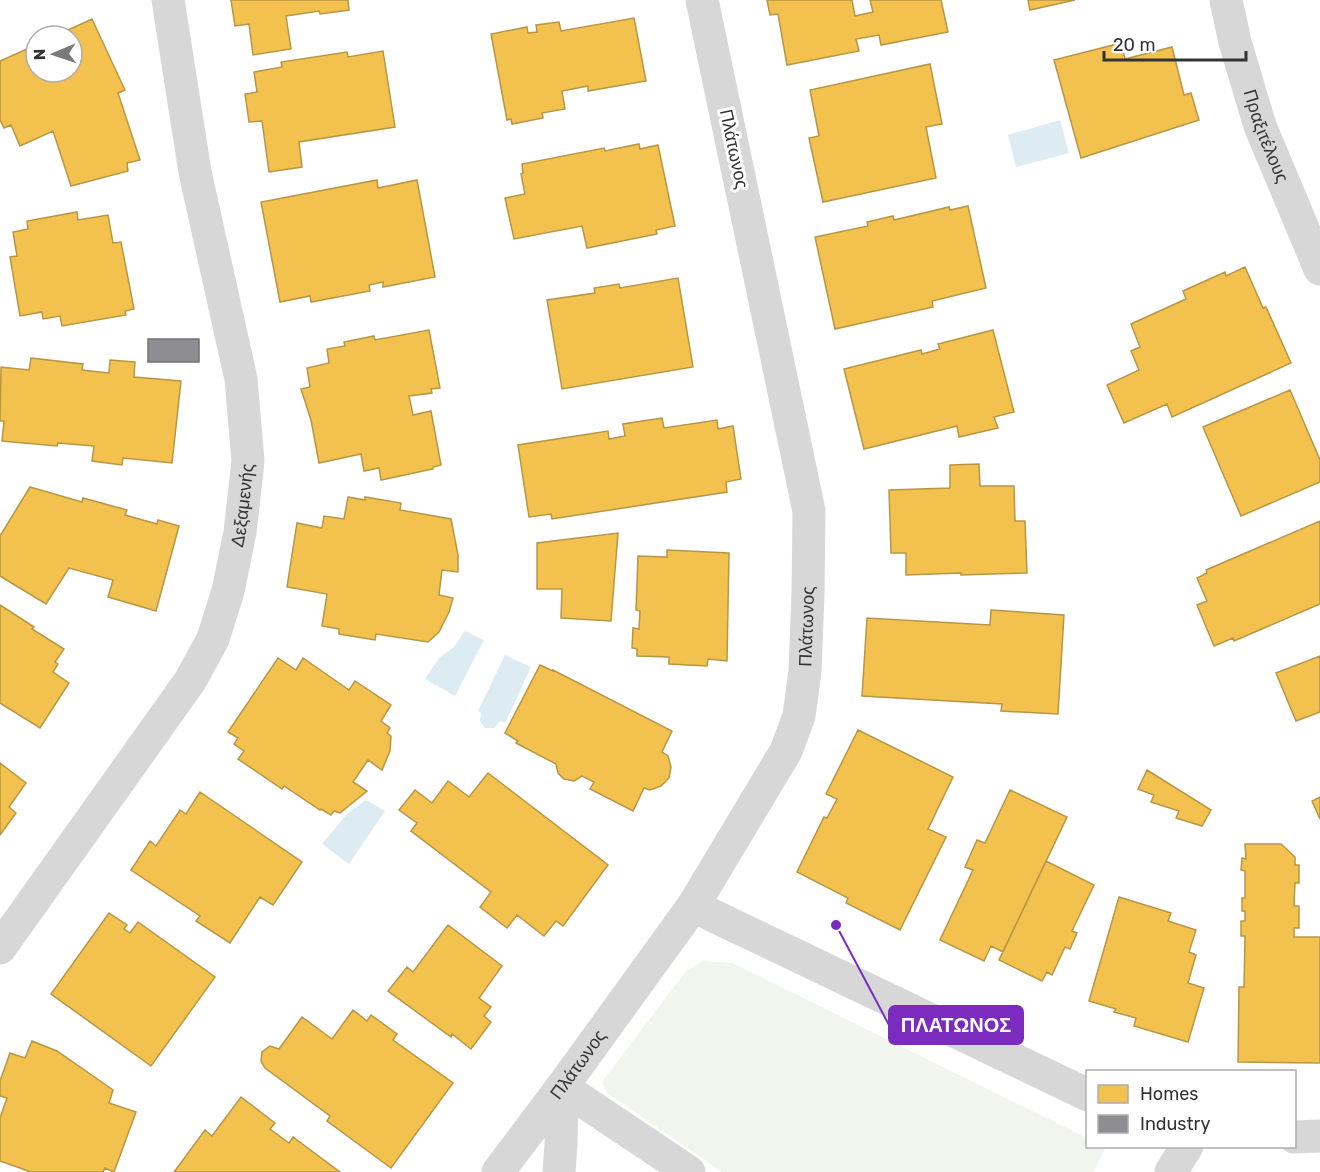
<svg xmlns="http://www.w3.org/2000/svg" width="1320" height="1172" font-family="Rubik,sans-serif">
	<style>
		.green { fill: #f1f5ed }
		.water { fill: #ddebf3 }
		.homes { fill: #f2c14e; stroke: #b99646; stroke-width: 1.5 }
		.industry { fill: #8d8d92; stroke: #727276; stroke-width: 1.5 }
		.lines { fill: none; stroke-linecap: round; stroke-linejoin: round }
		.minor { stroke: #d7d7d7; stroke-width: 33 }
		.tertiary { stroke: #d7d7d7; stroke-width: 33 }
		.labels { text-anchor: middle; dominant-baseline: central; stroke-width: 6; stroke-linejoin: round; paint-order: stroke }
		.street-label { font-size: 18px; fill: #333; stroke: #fff }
		.leader { fill: none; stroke: #7b2cbf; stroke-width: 2 }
		.callout-dot { fill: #7b2cbf; stroke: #fff; stroke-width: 2 }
		.callout { fill: #7b2cbf; stroke: #7b2cbf; stroke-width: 2 }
		.callout-label { font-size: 20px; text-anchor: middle; font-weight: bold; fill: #fff }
	</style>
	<rect width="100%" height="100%" fill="#fff"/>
	<path class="green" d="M703 961 732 963 1087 1138 1088 1146 1106 1147 1093 1172H722L607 1093 602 1082 686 971Z"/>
	<path class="water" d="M1060 120 1069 153 1016 167 1008 135Z
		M465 631 484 640 455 696 425 679 439 658 454 647Z
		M505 655 531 667 505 723 500 721 494 728H485L480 721 481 713 478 711Z
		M366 800 385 811 349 864 322 844 347 814Z"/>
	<path class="homes" d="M231 0H348L349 10 320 14 319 11 286 16 291 49 253 55 249 24 235 26Z
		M767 0H852L855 16 873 12 870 0H941L948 32 881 45 879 35 856 39 859 51 787 65 778 14 770 15Z
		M1028 0H1075L1030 10Z
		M634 18 646 81 588 91V86L562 91 565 109 542 113 543 118 512 124 511 119 507 120 491 34 527 27 528 33 537 32 536 25 559 22 561 31Z
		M92 19 125 90 118 93 140 160 127 163 128 171 71 186 53 131 20 146 11 125 4 128 0 120V61L36 45V72H72V36H55Z
		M1121 43 1125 59 1172 47 1184 95 1191 93 1199 120 1081 158 1054 60Z
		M383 51 395 127 299 142 302 167 269 172 262 121 249 122 245 94 257 92 254 72 282 67 281 62 347 52 348 57Z
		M930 64 942 124 926 127 936 178 823 202 809 138 819 136 810 90Z
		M639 144 640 149 658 145 675 226 656 230 657 234 587 248 582 226 514 239 505 198 525 194 521 174 523 173 522 164 604 148 605 151Z
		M377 180 378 188 417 180 435 277 383 287V282L369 285 370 291 311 302 310 296 280 302 261 202Z
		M968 206 986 288 932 301 933 307 835 329 815 237 868 226 867 222 893 216 894 220 949 207 950 210Z
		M77 212 78 220 108 215 113 243 121 242 134 309 125 311 126 315 62 326 60 316 43 319 42 312 20 316 10 257 17 256 13 232 28 229 27 221Z
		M1245 267 1263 308 1266 307 1291 363 1172 417 1167 404 1124 423 1107 385 1139 370 1131 351 1140 347 1131 324 1186 299 1183 291 1225 272 1226 276Z
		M678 278 693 367 562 389 547 300 595 293 594 288 619 284 620 288Z
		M429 330 440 388 431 389 432 393 409 396 413 415 431 411 441 465 433 467V469L381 480 379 468 364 471 361 454 319 463 311 420 301 389 310 387 307 368 329 363 327 349 345 346 344 342 374 336 375 340Z
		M993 330 1014 412 994 417 998 428 959 437 957 426 864 449 844 369 921 350 922 354 940 349 938 344Z
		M31 358 83 364 82 370 109 373 110 360 135 362 134 377 181 381 172 463 123 458 122 465 92 461 94 446 58 443 57 446 2 441 4 421H0L1 367 29 370Z
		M1290 390 1320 460V482L1241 516 1203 427Z
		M662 418 664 428 717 420 718 429 733 426 741 479 726 482 727 492 552 519 551 514 529 517 518 445 608 431 609 439 625 436 623 424Z
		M979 464 980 486H1014L1015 521H1025L1027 573 961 575V573L906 575V553H891L889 490 950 488V465Z
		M30 487 82 502 83 498 127 510 125 515 157 524 158 520 179 526 156 611 108 597 113 580 69 568 46 604 0 576V536Z
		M348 497 365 500V497L401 503 400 510 451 519 458 555V572L442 570 439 595 453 598 449 612 439 632 428 642 376 634 375 640 339 634V629L322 626 327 594 287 587 297 523 322 528 324 516 344 519Z
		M1320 521V604L1234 641 1233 638 1214 646 1197 605 1207 601 1197 578 1207 573 1206 570Z
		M618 533 611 621 561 618 562 589H537V543Z
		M667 550 729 553 727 661 708 659 707 666 669 664V657L637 656V649L632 648 633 628 639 629 640 611 636 610 638 556 667 557Z
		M0 605 34 627 32 629 64 649 55 662 58 664 53 672 69 683 40 728 0 703Z
		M991 610 1064 615 1058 714 1001 711 1002 704 862 696 867 618 990 625Z
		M1320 656V712L1296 721 1276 673Z
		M278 658 296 670 303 658 349 690 355 681 391 705 381 721 390 728 387 733 391 736 390 751 382 770 368 760 353 782 367 791 340 813 334 811 331 815 321 809 320 810 284 786 282 789 238 759 244 751 234 744 238 738 228 732Z
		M540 665 553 671V670L672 731 662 752 668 756 671 767 669 778 661 786 650 790 644 788 633 811 590 789 594 782 582 776 574 781 564 779 558 773 556 764 516 743 518 741 505 733Z
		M858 730 953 777 928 829 946 837 900 930 846 903 848 898 797 872 824 817 827 818 837 799 826 794Z
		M0 763 26 783 9 807 16 813 0 835Z
		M1147 770 1211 810 1202 826 1176 818 1179 811 1151 802 1154 795 1138 789Z
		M488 773 608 865 563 926 556 921 544 936 517 915 507 928 480 907 491 892 411 831 417 823 399 810 415 790 432 803 448 781 469 797Z
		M1010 790 1067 817 1003 952 991 946 984 961 940 940 973 870 965 867 977 840 985 843Z
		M200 792 302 862 273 905 260 897 230 943 196 921 200 916 131 870 150 841 156 846 180 810 186 814Z
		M1320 797V819L1312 801Z
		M1245 844H1281L1295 857V865H1299V883H1295L1294 906H1299V928H1294V937H1320V1063L1238 1062 1239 987H1244L1245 936H1241V921H1245V911H1242V898H1245V871L1241 870 1242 858 1246 859Z
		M1046 861 1094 885 1072 931 1077 933 1070 949 1065 947 1052 975 1047 972 1042 981 999 960Z
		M1119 897 1171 913 1168 921 1196 930 1189 952 1196 955 1188 983 1204 988 1188 1042 1134 1026 1136 1018 1114 1012 1116 1009 1089 1001Z
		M109 913 127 925 124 929 130 933 138 922 215 977 151 1066 51 994Z
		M448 925 502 966 479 998 491 1007 484 1016 491 1022 471 1049 452 1034 451 1037 388 991 407 967 413 972Z
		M353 1010 367 1021 371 1015 397 1034 393 1040 453 1083 391 1168 327 1121 330 1116 265 1068 261 1061 262 1052 270 1046 279 1049 302 1017 332 1039Z
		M32 1041 57 1051 113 1090 109 1103 136 1112 114 1172 105 1168 103 1172H31L0 1161V1118L7 1098 0 1096V1081L10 1053 25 1058Z
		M241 1097 275 1123 270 1129 289 1143 293 1137 340 1172H174L205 1130 212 1136Z"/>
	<path class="industry" d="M148 339H199V362H148Z"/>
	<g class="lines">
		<g class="minor">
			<path id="s1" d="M1226 0 1235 42 1260 126 1320 269"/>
			<path id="s2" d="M693 906 786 751 799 716 805 671 808 594 809 511 702 0"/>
			<path id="s3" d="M0 948 190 681 213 639 228 591 240 532 248 461 241 379 195 172 168 0"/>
			<path d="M562 1087 689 1172"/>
			<path d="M559 1172 561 1144 562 1087"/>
			<path d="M1171 1172 1187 1146"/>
		</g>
		<g class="tertiary">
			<path d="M1294 1137 1320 1136"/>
			<path id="s4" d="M498 1172 562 1087 693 906 1088 1095"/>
		</g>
	</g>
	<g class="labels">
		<g class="street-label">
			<text stroke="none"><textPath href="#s1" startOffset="142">Πραξιτέλους</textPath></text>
			<text transform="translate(734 149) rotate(78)">Πλάτωνος</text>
			<text stroke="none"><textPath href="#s3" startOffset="513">Δεξαμενής</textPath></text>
			<text stroke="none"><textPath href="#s2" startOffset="308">Πλάτωνος</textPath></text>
			<text stroke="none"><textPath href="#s4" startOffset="134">Πλάτωνος</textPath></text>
		</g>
	</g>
	<path class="leader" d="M836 925L889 1025"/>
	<circle class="callout-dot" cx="836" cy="925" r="6"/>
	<rect class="callout" x="889" y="1006" width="134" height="38" rx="6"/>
	<g class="callout-label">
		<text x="956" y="1032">ΠΛΑΤΩΝΟΣ</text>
	</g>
	<rect x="1086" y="1070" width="210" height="78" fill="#ffffff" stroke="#adadad" stroke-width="1.5"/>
	<rect x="1098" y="1085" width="30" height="18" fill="#f2c14e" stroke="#adadad" stroke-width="1.5"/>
	<text x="1140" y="1100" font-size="18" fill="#333333">Homes</text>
	<rect x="1098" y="1115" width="30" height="18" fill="#8d8d92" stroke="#adadad" stroke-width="1.5"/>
	<text x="1140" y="1130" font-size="18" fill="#333333">Industry</text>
	<g transform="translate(54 54) rotate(268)"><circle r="28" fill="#ffffff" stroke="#adadad" stroke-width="1.5"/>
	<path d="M0-4.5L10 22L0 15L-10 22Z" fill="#7a7a7a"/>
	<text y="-9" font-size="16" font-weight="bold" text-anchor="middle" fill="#333333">N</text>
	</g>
	<path d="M1104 51v9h142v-9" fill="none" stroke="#333333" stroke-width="3"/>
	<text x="1113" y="51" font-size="18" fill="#333333" stroke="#ffffff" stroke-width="4.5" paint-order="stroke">20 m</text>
</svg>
